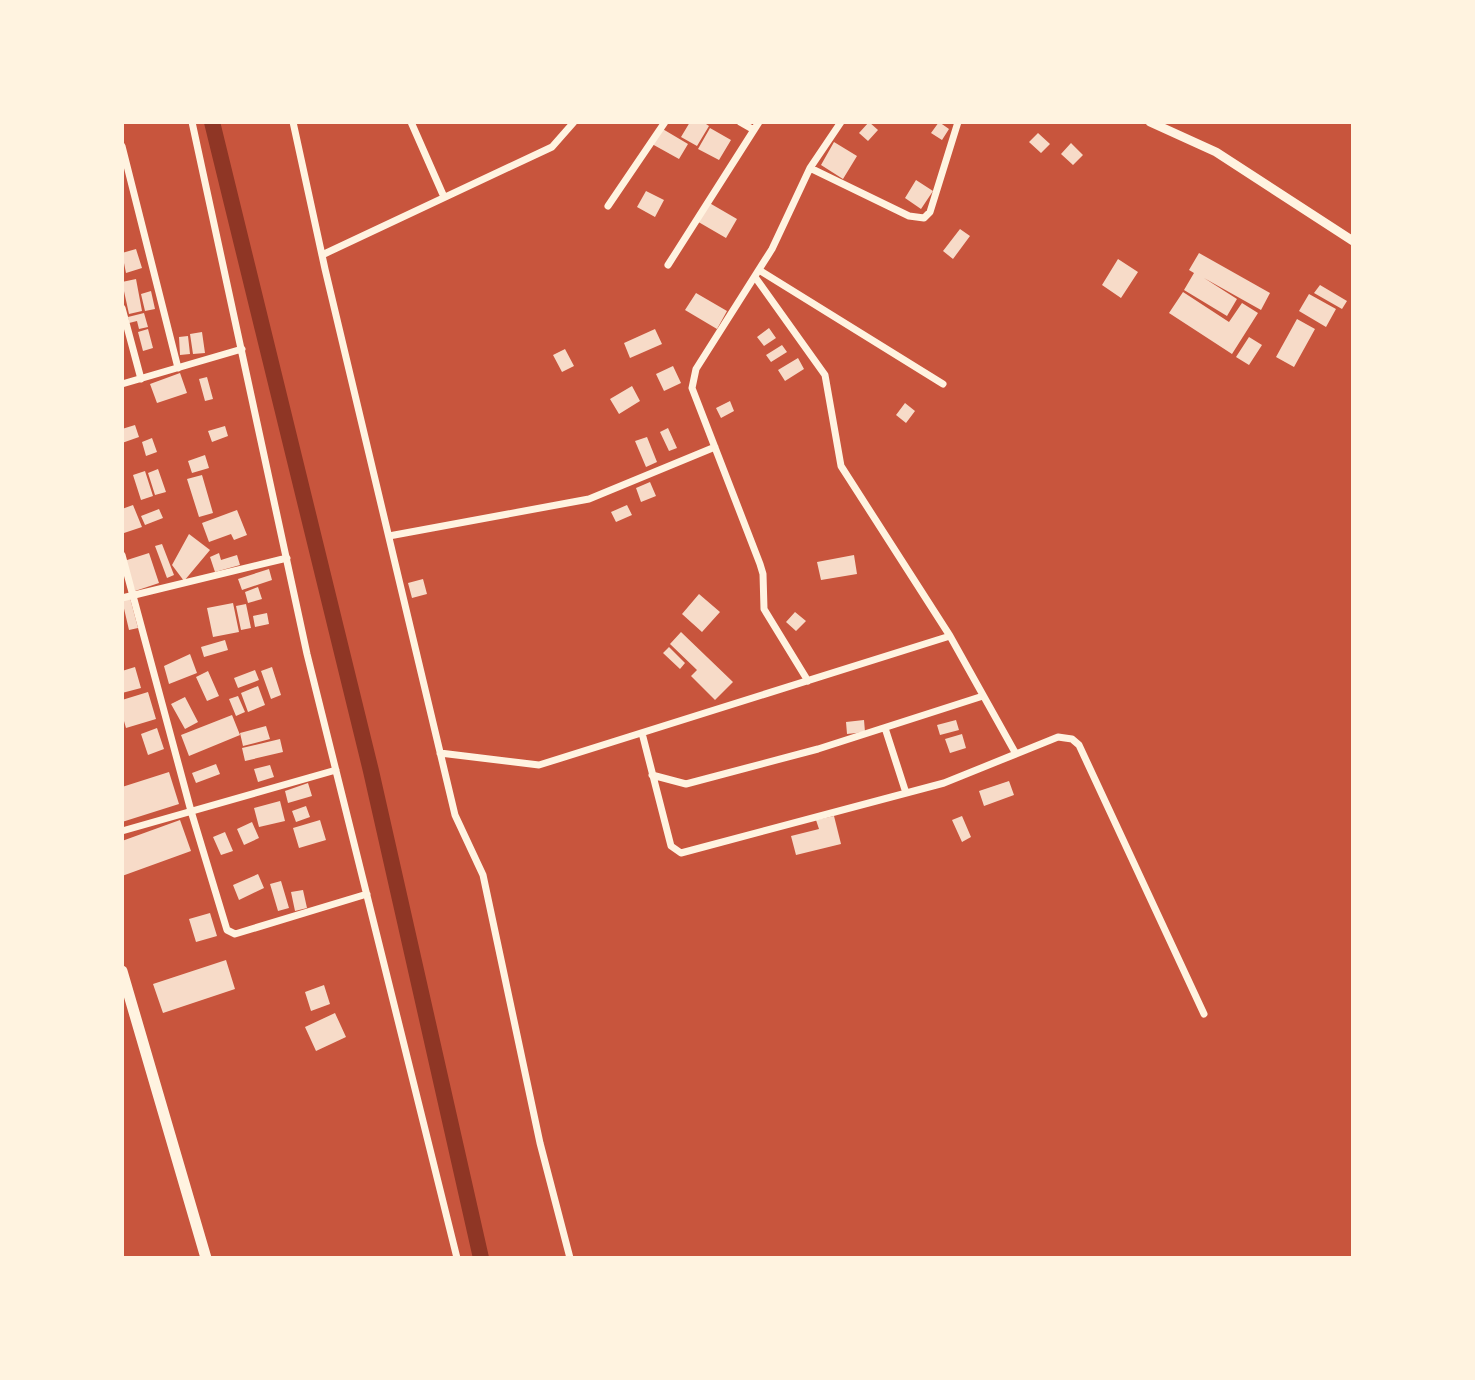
<svg xmlns="http://www.w3.org/2000/svg" width="1475" height="1380" font-family="Barlow,sans-serif">
	<style>
		.lines { fill: none; stroke-linecap: round; stroke-linejoin: round }
		.canal { stroke: #8f3625; stroke-width: 16 }
		.building { fill: #f7dbc8 }
		.minor { stroke: #fff3e0; stroke-width: 7 }
		.tertiary { stroke: #fff3e0; stroke-width: 9 }
		.trunk { stroke: #fff3e0; stroke-width: 11 }
	</style>
	<rect width="100%" height="100%" fill="#c8553d"/>
	<g class="lines">
		<path class="canal" d="M212 122 371 771 481 1258"/>
	</g>
	<path class="building" d="M690 122H703L709 126 697 146 681 137Z
		M869 122 878 130 868 141 859 133Z
		M939 122 949 129 942 140 931 133Z
		M661 128 688 144 679 159 652 144Z
		M710 128 731 140 719 160 698 149Z
		M1038 133 1050 144 1041 153 1029 142Z
		M834 142 857 156 843 179 821 165Z
		M1071 143 1083 155 1073 165 1061 154Z
		M916 180 933 191 921 209 905 198Z
		M646 191 664 200 655 217 637 207Z
		M706 201 737 219 726 238 695 220Z
		M960 229 970 236 953 259 943 251Z
		M136 249 142 268 126 273 122 253Z
		M1199 253 1270 293 1261 310 1204 278 1237 299 1227 316 1184 290 1194 273 1189 270Z
		M1118 259 1138 272 1121 298 1102 285Z
		M136 279 142 311 129 314 122 282Z
		M1320 285 1347 301 1342 309 1314 293Z
		M151 291 155 309 145 311 141 294Z
		M1183 292 1229 322 1242 303 1258 313 1232 354 1169 313Z
		M696 293 727 311 717 329 685 310Z
		M1309 294 1336 309 1326 327 1299 311Z
		M144 313 148 327 139 329 137 321 129 323 128 317Z
		M1297 319 1315 329 1294 367 1276 357Z
		M769 328 776 338 764 346 757 337Z
		M148 329 153 348 143 351 138 332Z
		M655 329 662 344 630 358 624 343Z
		M202 332 205 353 193 354 190 334Z
		M188 336 190 354 180 355 179 337Z
		M1249 337 1262 345 1249 365 1236 357Z
		M782 345 787 352 771 362 766 355Z
		M565 349 574 366 562 372 553 355Z
		M798 358 804 369 785 381 778 370Z
		M673 366 681 383 664 391 656 374Z
		M180 373 187 393 157 403 150 384Z
		M207 377 213 399 205 401 199 379Z
		M632 386 640 401 619 414 610 399Z
		M730 401 734 411 721 418 716 408Z
		M905 403 915 411 906 423 896 415Z
		M135 425 139 437 122 443V429Z
		M225 426 228 436 212 442 208 431Z
		M668 428 677 448 669 451 660 432Z
		M647 437 657 462 646 467 635 441Z
		M152 438 157 452 146 456 142 442Z
		M205 455 209 468 192 473 188 461Z
		M158 469 166 492 155 495 148 473Z
		M145 471 153 496 141 500 133 475Z
		M202 475 213 513 199 517 187 479Z
		M650 482 656 496 641 502 636 488Z
		M133 505 142 527 124 533 122 509Z
		M627 505 632 515 616 522 611 512Z
		M159 509 163 518 145 525 141 516Z
		M237 510 247 535 234 540 231 534 209 542 202 523Z
		M189 534 210 550 184 581 172 565Z
		M162 544 174 575 167 578 155 546Z
		M149 553 159 583 135 591 124 561Z
		M219 553 221 560 237 555 240 565 215 572 210 557Z
		M854 555 857 574 821 580 817 562Z
		M269 569 272 580 242 590 238 579Z
		M423 579 427 594 412 598 408 583Z
		M258 587 262 599 248 603 245 592Z
		M699 594 720 612 702 632 682 614Z
		M130 598 138 628 129 630 122 600Z
		M233 603 239 632 213 637 207 608Z
		M246 604 251 628 241 630 236 606Z
		M795 612 806 621 796 631 786 622Z
		M267 613 269 624 255 627 253 616Z
		M681 632 733 682 715 700 691 676 697 670 670 644Z
		M225 640 228 650 204 657 201 647Z
		M669 647 685 663 680 669 663 653Z
		M190 654 197 673 169 684 164 666Z
		M135 667 141 688 122 693V671Z
		M272 667 281 695 271 699 261 671Z
		M255 670 259 680 238 688 234 678Z
		M208 671 219 696 207 701 196 677Z
		M258 686 265 705 248 712 241 693Z
		M148 692 156 719 126 728 122 714V700Z
		M238 696 245 712 236 716 229 699Z
		M185 697 198 722 185 729 171 704Z
		M232 715 240 735 189 756 181 735Z
		M864 720 865 732 847 734 846 722Z
		M956 720 959 730 940 735 937 725Z
		M266 726 270 739 243 746 240 733Z
		M157 728 164 749 148 755 141 734Z
		M962 734 966 748 950 753 945 739Z
		M280 739 283 752 245 761 242 748Z
		M216 764 220 774 196 783 192 773Z
		M270 765 274 777 258 782 254 769Z
		M169 772 179 804 122 822V787Z
		M1009 781 1014 795 984 806 979 791Z
		M308 783 312 796 288 803 285 791Z
		M280 801 285 821 259 827 254 808Z
		M306 806 310 817 296 822 292 811Z
		M834 816 841 844 796 855 791 836 819 829 816 820Z
		M962 816 971 837 962 842 952 820Z
		M180 820 191 851 122 876V841Z
		M320 820 326 840 299 848 293 828Z
		M252 822 259 838 244 845 237 829Z
		M225 832 233 851 221 855 213 837Z
		M258 874 264 888 239 900 233 885Z
		M281 881 289 908 278 911 270 884Z
		M303 890 307 908 295 911 291 892Z
		M210 913 217 936 196 942 189 919Z
		M226 960 235 989 163 1013 153 984Z
		M324 985 330 1004 311 1011 305 992Z
		M335 1013 346 1037 316 1051 305 1027Z"/>
	<g class="lines">
		<path class="minor" d="M192 122 307 654 457 1258
			M293 122 325 269 455 815 483 875 540 1143 570 1258
			M411 122 444 197
			M740 122 754 130
			M122 146 178 368
			M810 168 909 216 924 218 930 212 958 122
			M608 206 665 122
			M322 255 552 147 574 122
			M668 265 759 122
			M759 270 943 384
			M755 277 825 375 841 466 950 636 1016 754
			M122 308 141 379
			M122 384 242 349
			M389 536 589 499 715 447
			M122 555 191 811 227 930 235 934 367 894
			M122 598 287 558
			M808 681 764 609 763 574 760 564 692 388 696 369 772 249 810 168 841 122
			M885 728 906 793
			M642 733 671 846 681 853 944 783 1058 737 1072 739 1079 745 1204 1014
			M440 753 539 765 950 636
			M652 775 686 784 818 749 983 696
			M122 831 336 770"/>
		<path class="tertiary" d="M1150 122 1216 152 1353 241"/>
		<path class="trunk" d="M122 971 206 1258"/>
	</g>
	<rect width="1475" height="1380" fill="none" stroke="#fff3e0" stroke-width="248"/>
</svg>
